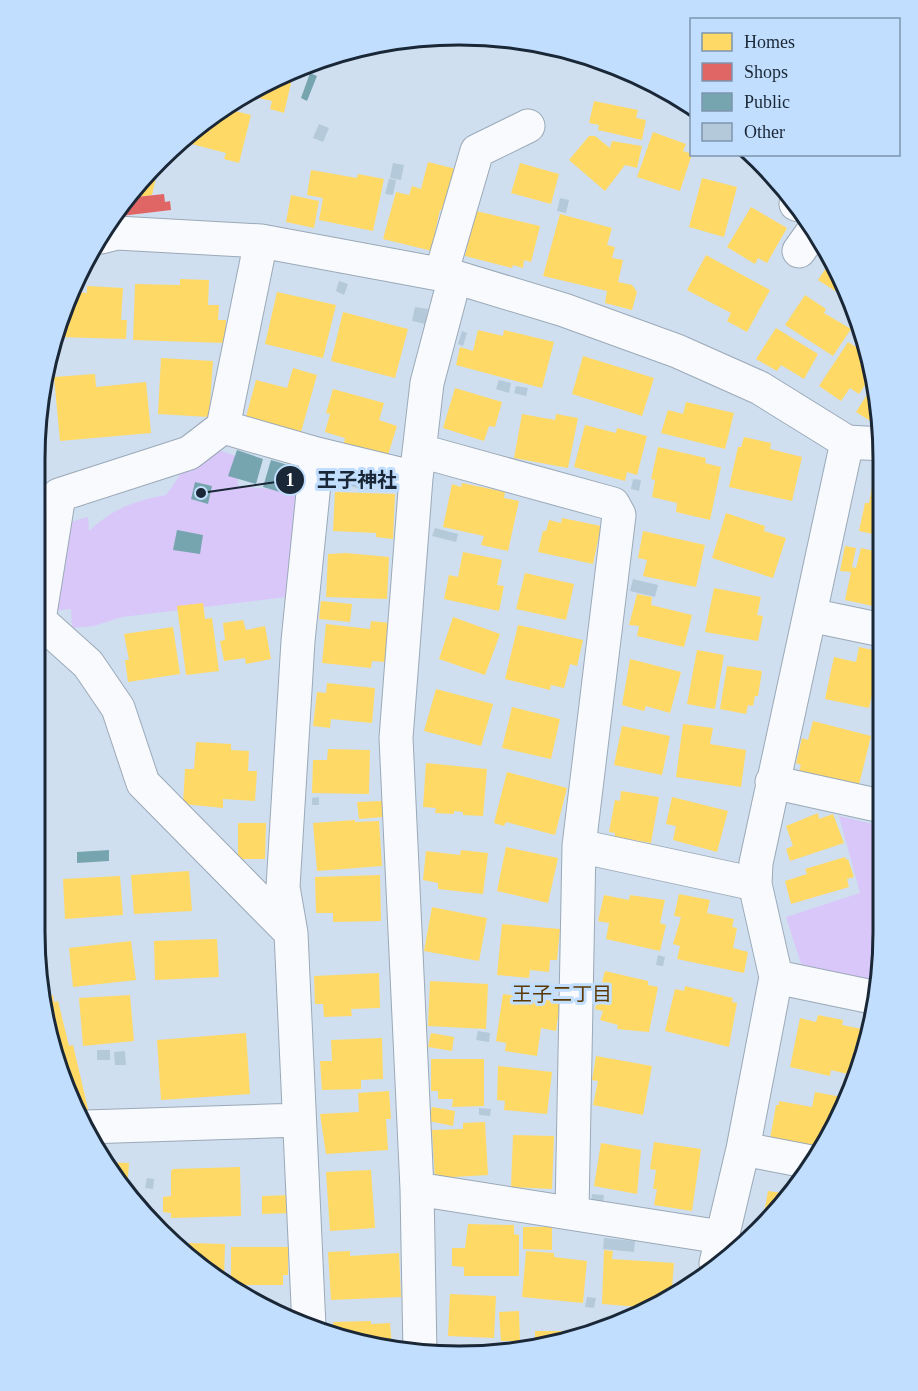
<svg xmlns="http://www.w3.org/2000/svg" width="918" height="1391" font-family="'Times New Roman','Noto Sans JP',serif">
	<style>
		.green { fill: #d8c7f8 }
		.homes { fill: #ffd966 }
		.shops { fill: #e06666 }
		.public { fill: #76a5af }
		.building { fill: #b4c9d9 }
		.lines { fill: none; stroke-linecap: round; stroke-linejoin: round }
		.minor-casing { stroke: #9ba9b7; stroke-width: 35 }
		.minor { stroke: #f8fafd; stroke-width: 33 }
		.labels { text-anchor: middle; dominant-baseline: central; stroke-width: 6; stroke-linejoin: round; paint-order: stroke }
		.neighbourhood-label { font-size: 20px; fill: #5a3800; stroke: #c1defe }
		.rim { fill: none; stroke: #1a2736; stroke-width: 3 }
		.leader { fill: none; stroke: #1a2736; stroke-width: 2 }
		.callout-dot { fill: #1a2736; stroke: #c1defe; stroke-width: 2 }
		.mark-label { font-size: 18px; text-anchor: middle; font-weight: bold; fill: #fff }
		.callout-label { font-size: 20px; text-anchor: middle; font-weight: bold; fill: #1a2736; stroke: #c1defe; stroke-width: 6; stroke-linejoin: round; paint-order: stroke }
	</style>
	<rect width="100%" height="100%" fill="#cfdff0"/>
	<path class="green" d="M222 451 236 456 238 486 291 491 310 506 300 578 286 597 122 617 94 626 72 628 71 609 51 611 64 524 88 517 89 531C114 508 134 501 166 495 188 466 183 460 222 451Z
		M839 816 881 826 880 985 803 970 786 917 860 893Z"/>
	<path class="homes" d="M294 70 284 113 270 109 272 101 245 95 272 78Z
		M594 101 638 110 636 118 646 120 642 140 598 130 599 125 589 123Z
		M223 108 251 115 239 163 224 159 226 153 180 141 201 122Z
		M653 132 686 144 683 151 692 154 680 191 637 177Z
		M589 136H595L610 148 612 141 642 146 637 168 625 165 605 191 569 160Z
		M160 160 152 195 141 197 142 192 133 190Z
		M428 162 456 169 446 212 440 210 435 232 440 233 432 251 383 239 396 192 409 195 412 186 421 189Z
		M520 163 559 174 551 204 511 193Z
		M311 170 357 178 358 174 384 179 373 231 319 220 323 198 307 195Z
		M702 178 737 187 724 237 689 227Z
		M291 195 319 201 314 228 286 222Z
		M751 207 787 228 767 263 758 258 755 264 727 247Z
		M476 211 540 226 531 262 524 260 523 268 513 265 512 268 465 256Z
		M560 214 612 228 607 245 615 247 612 258 623 260 618 282 632 285 637 292 632 310 605 303 607 291 543 276Z
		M706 255 770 290 747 332 727 321 731 313 687 290Z
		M832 259 840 272 851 301 818 280Z
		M180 279 209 280 208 305H219L218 320H226L225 343 133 340 135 284 180 285Z
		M87 286 123 288 121 320H127L126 339 58 337 70 298H77V292L87 293Z
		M277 292 336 305 323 358 265 344Z
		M805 295 826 309 824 313 851 329 833 356 785 325Z
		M343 312 408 329 395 378 331 361Z
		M776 328 818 354 804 379 781 365 777 371 756 359Z
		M478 330 503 336 504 330 554 342 542 388 456 365 460 347 473 351Z
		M848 342 870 356 873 373 859 394 850 388 841 401 819 386Z
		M583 356 654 378 642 416 572 394Z
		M161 358 213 361 209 417 158 414Z
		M293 368 317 375 301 432 246 417 256 380 287 388Z
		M95 374 96 387 146 382 151 433 60 441 54 377Z
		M875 382 880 413 878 412 872 422 856 412Z
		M455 388 502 402 495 427 489 426 484 441 443 428Z
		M333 389 384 403 379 420 397 426 388 455 344 443 345 438 325 432 330 414 326 413Z
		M686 402 734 413 725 449 661 433 668 410 683 414Z
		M522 414 555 420 556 414 578 418 568 468 514 458Z
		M585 425 616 433 617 428 647 436 637 475 627 472 625 481 574 467Z
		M744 437 771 443 770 449 802 457 792 501 729 487 738 447H741Z
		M658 447 706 458 705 463 721 467 710 520 676 512 677 503 652 497 655 480 651 479Z
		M462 483 505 492 504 498 519 501 508 551 481 545 484 536 443 527 452 484 461 487Z
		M872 487 882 489V536L859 531 865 503H869Z
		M335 492 395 494 393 539 376 537V533L333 531Z
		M726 513 765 526 764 531 786 538 773 578 712 558Z
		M562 518 601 526 593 564 538 552 543 531H546L549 520 561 523Z
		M643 531 705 545 696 587 643 576 647 560 638 558Z
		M845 546 856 548 852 567 856 568 861 548 882 553V608L845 600 851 572 840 571Z
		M463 552 502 560 497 585 504 586 499 611 444 599 449 575 458 577Z
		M346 553 389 557 387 599 326 597 328 554Z
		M525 573 574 584 566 620 516 609Z
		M714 588 761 597 757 615 763 616 758 641 705 632Z
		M637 594 652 597 651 605 692 615 684 647 637 636 639 626 629 625Z
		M321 601 352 604 350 622 319 619Z
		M203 603 205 619 212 618 219 671 186 675 177 606Z
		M453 617 500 634 485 675 439 659Z
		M243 620 246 630 265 626 271 659 246 664 245 658 224 661 220 641 225 640 223 623Z
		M371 621 389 623 385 662 372 661 371 668 322 663 326 624 370 629Z
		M518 625 583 640 577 666 570 664 564 688 551 685 550 690 505 679Z
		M173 627 180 674 128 682 125 660H129L124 634Z
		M859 647 882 652 881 675 877 674 869 708 825 699 834 657 856 662Z
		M697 650 724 655 715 709 687 704Z
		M630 659 681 672 670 713 646 706 644 711 622 705Z
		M727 666 762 671 758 696H755L753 706 748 705 746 714 720 709Z
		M327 683 375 688 372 723 331 719 330 728 313 726 317 692 326 693Z
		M436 689 493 704 481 746 424 731Z
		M512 707 560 719 551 759 502 748Z
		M813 721 871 736 858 789 798 774 801 765 796 763 802 738 808 740Z
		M683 724 713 728 710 744 746 750 741 787 676 777Z
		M622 726 670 736 662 775 614 765Z
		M196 742 231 744V750L249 751 248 771H257L255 801 223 799V808L183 804 185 769H194Z
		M328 749 370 750 369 794 312 793 313 760H327Z
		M426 763 487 769 483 816 463 815V812L454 811V814L435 813 436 808 423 807Z
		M507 772 567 788 555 835 506 822 504 826 494 823Z
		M621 791 659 797 651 843 615 837V833L609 832 615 800 620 801Z
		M672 797 728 811 717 852 673 840 676 826 666 824Z
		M382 801 384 817 359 819 357 802Z
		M818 813 819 819 833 814 844 843 790 861 786 849 793 846 786 826Z
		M355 820V822L379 821 382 866 317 871 313 823Z
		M238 823H266L265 859H238Z
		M506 847 558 858 548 903 497 891Z
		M461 850 488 853 483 894 438 889V883L423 880 426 851 460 855Z
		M845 857 846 860 848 859 854 877 847 879 849 887 791 904 785 881 807 874 805 869Z
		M189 871 192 911 134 914 131 875Z
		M380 875 381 921 333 922V913H316L315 877Z
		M120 876 123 915 65 919 63 879Z
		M679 894 710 900 707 913 734 919 732 927 737 928 733 948 748 952 744 973 677 959 680 946 673 944 681 917 674 916Z
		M604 895 629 900 630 895 665 900 660 923 666 925 660 951 606 939 609 923 598 921Z
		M432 907 487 918 479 961 424 951Z
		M502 924 560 929 557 960H550L549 972 530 970 529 978 497 975Z
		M217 939 219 977 155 980 154 941Z
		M131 941 136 980 73 987 69 948Z
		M605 971 648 981V985L658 987 649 1032 617 1029 618 1025 600 1020 603 1011 595 1009Z
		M379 973 380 1008 351 1009 352 1016 324 1017 323 1004H315L314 976Z
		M430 981 488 984 486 1029 428 1026Z
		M685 986 733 998 732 1002 737 1003 729 1047 665 1031 675 989 684 991Z
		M503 994 560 1002 556 1031 541 1028 537 1056 505 1051 506 1043 496 1041Z
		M53 995 54 1002 58 1001 69 1046 73 1045 89 1113 80 1116 57 1068 45 997Z
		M130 995 134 1041 83 1046 79 998Z
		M818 1015 843 1020 842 1025 862 1029 852 1075 831 1070 830 1076 790 1067 800 1018 816 1022Z
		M246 1033 250 1094 161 1100 157 1040Z
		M431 1033 454 1037 452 1051 428 1047Z
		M382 1038 383 1079 361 1080V1089L322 1090 320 1061H332L331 1040Z
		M596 1056 652 1066 643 1115 593 1105 598 1081 592 1080Z
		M431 1059H484V1106L452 1107 453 1099H438V1091H431Z
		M498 1066 552 1072 547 1114 504 1110 505 1101 497 1100Z
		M389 1091 391 1119H386L388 1150 326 1154 320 1114 359 1112 358 1093Z
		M815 1092 842 1097 838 1120H836L835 1127 822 1147 770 1139 776 1105H779V1101L812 1107Z
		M432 1107 455 1111 453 1126 429 1121Z
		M485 1122 488 1175 435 1178 432 1130 463 1129V1123Z
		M513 1135 554 1136 552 1189 511 1187Z
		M654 1142 701 1149 692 1211 654 1205 657 1189H653L656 1170 650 1169Z
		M601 1143 641 1150 637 1194 594 1186Z
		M103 1162 129 1163 127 1190 106 1168Z
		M240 1167 241 1216 171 1218V1213L163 1212V1197L171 1196V1171L173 1169Z
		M371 1170 375 1228 330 1231 326 1172Z
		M768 1191 790 1194 778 1212 762 1225Z
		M291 1195V1213L262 1214V1196Z
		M468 1224 514 1225V1234L519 1235V1276H464V1267L452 1266V1248H465Z
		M523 1227H552V1250L523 1249Z
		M189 1243 225 1244 224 1282 200 1269 189 1256Z
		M231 1247H288V1275H283V1285H231Z
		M604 1250 613 1251 612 1259 674 1263 671 1300 652 1308 602 1304Z
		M350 1251V1256L399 1253 401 1297 331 1300 328 1252Z
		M526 1251 554 1253V1257L587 1261 583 1303 522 1297Z
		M450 1294 496 1296 494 1338 448 1336Z
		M519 1311 520 1341H501L499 1312Z
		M371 1321V1324L390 1323 392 1347 334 1333 333 1322Z
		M535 1331H585V1335L569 1342 535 1345Z
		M495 1344V1349L469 1352V1345Z"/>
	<path class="shops" d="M164 194 165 202 170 201 171 210 121 216 120 209 127 207V198Z"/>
	<path class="public" d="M310 73 317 76 307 101 301 98Z
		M237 450 263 459 256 484 228 476Z
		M271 460 298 468 290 495 263 487Z
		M195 482 212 486 208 504 191 499Z
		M177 530 203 535 200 554 173 550Z
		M109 850V861L77 863V852Z"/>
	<path class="building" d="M319 124 329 128 323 142 313 138Z
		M393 163 404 165 401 180 390 178Z
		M389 179 396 180 393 195 385 194Z
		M560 198 569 200 566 213 557 211Z
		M339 281 348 284 344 295 336 291Z
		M415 307 428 309 425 324 412 321Z
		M462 331 467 333 463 346 458 344Z
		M499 380 511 383 509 393 496 389Z
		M516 386 528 388 526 396 514 393Z
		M348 478 373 485 372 492 346 485Z
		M633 479 641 480 639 491 631 489Z
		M435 528 458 534 456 542 432 536Z
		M633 579 658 585 655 597 630 591Z
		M319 797V805H312V798Z
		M658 955 665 957 663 966 656 965Z
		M478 1031 490 1033 489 1042 476 1040Z
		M97 1050H110V1060H97Z
		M125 1051 126 1065H115L114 1052Z
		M479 1108 491 1109 490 1116 479 1115Z
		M147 1178 154 1179 153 1189 145 1188Z
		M592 1194 604 1195 603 1204 591 1203Z
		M604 1238 635 1241 634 1252 603 1249Z
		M587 1297 596 1298 594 1308 585 1307Z"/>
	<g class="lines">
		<g class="minor-casing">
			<path id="minor" d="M796 204 799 205
				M101 237 117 233 261 241 455 277 564 310 677 351 760 388 847 442 883 444
				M261 241 223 427 317 454
				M799 251 814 230
				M441 274 477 151 528 126
				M223 427 189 453 59 495 39 620 88 664 118 708 143 783 291 933
				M421 451 613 504 619 515 579 846 572 1212
				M810 615 882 630
				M772 782 881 806
				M579 846 755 884
				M776 977 877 998
				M86 1127 298 1120
				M743 1149 811 1162
				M417 1189 721 1237
				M716 1263 743 1149 776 977 755 884 756 863 847 442
				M309 1327 291 933 283 887 298 641 317 454 416 478
				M420 1353 417 1189 396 738 416 478 427 383 455 277"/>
		</g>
		<use href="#minor" class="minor"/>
	</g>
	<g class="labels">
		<g class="neighbourhood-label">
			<text x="562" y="994">王子二丁目</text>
		</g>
	</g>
	<path d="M0 0H918V1391H0ZM459 45H459A414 414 0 0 1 873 459V932A414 414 0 0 1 459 1346H459A414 414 0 0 1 45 932V459A414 414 0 0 1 459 45Z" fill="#c1defe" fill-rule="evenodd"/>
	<path class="rim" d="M459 45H459A414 414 0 0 1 873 459V932A414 414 0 0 1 459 1346H459A414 414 0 0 1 45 932V459A414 414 0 0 1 459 45Z"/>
	<path class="leader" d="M201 493L290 480"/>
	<g class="callout-dot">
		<circle cx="201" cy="493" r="6"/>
		<circle cx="290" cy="480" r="15"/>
	</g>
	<g class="mark-label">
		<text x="290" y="486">1</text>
	</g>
	<g class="callout-label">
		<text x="357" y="487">王子神社</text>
	</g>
	<rect x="690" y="18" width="210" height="138" fill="#c1defe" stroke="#7e95ae" stroke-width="1.5"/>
	<rect x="702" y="33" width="30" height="18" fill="#ffd966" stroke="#7e95ae" stroke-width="1.5"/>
	<text x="744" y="48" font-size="18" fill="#1a2736">Homes</text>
	<rect x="702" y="63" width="30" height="18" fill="#e06666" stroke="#7e95ae" stroke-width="1.5"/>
	<text x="744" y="78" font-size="18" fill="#1a2736">Shops</text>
	<rect x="702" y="93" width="30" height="18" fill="#76a5af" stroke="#7e95ae" stroke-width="1.5"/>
	<text x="744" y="108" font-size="18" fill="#1a2736">Public</text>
	<rect x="702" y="123" width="30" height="18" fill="#b4c9d9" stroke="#7e95ae" stroke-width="1.5"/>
	<text x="744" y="138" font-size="18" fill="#1a2736">Other</text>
</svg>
